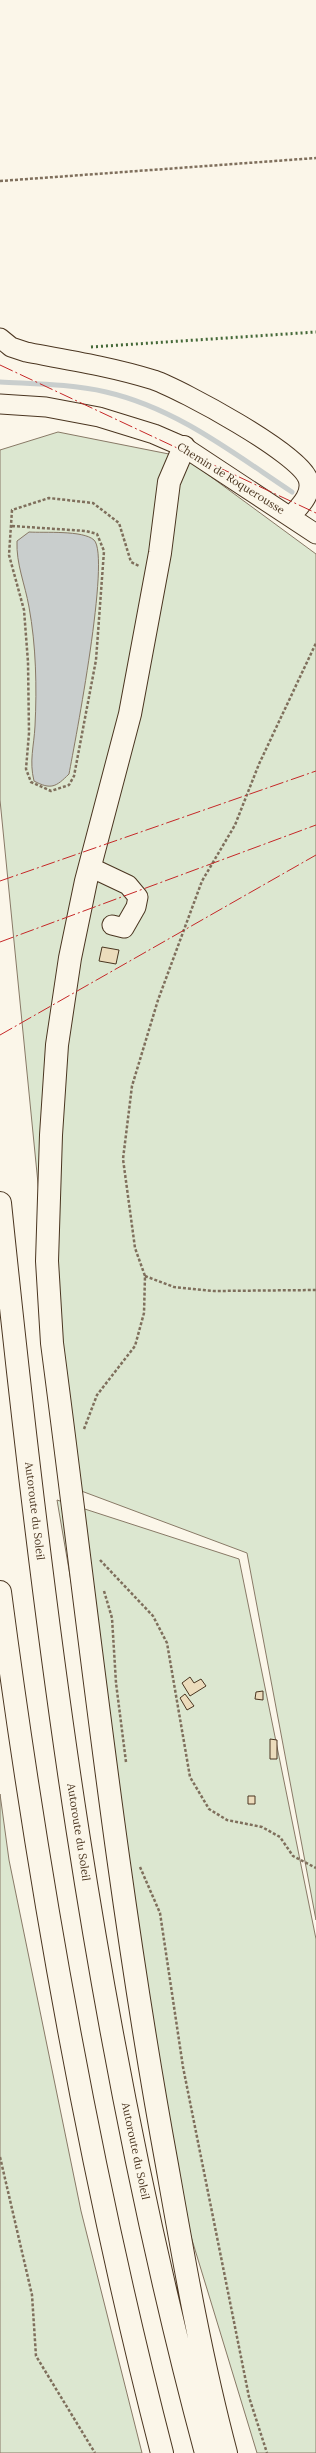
<svg xmlns="http://www.w3.org/2000/svg" width="316" height="2453" font-family="Lora,serif">
	<style>
		.green { fill: #dce7d0; stroke: #887966 }
		.water { fill: #c9cecd; stroke: #887966 }
		.lines { fill: none; stroke-linecap: round; stroke-linejoin: round }
		.stream { stroke: #c9cecd; stroke-width: 5 }
		.building { fill: #ecdcbc; stroke: #4a3520 }
		.minor-casing { stroke: #4a3520; stroke-width: 21 }
		.highway-casing { stroke: #4a3520; stroke-width: 24 }
		.path { stroke: #7f6f5c; stroke-width: 2.5; stroke-dasharray: 3 2; stroke-linecap: butt }
		.minor { stroke: #fbf6e9; stroke-width: 19 }
		.highway { stroke: #fbf6e9; stroke-width: 22 }
		.hedge { stroke: #436837; stroke-width: 3; stroke-dasharray: 2 3; stroke-linecap: butt }
		.power { stroke: #c62828; stroke-width: 1; stroke-dasharray: 14 3 2 3; stroke-linecap: butt }
		.labels { text-anchor: middle; dominant-baseline: central; stroke-width: 3; stroke-linejoin: round; paint-order: stroke }
		.street-label { font-size: 11px; fill: #4a3520; stroke: #fbf6e9 }
	</style>
	<rect width="100%" height="100%" fill="#fbf6e9"/>
	<path class="green" d="M58 432 184 457 316 554V1920L247 1553 68 1486 0 800V450Z
		M57 1500 239 1559 316 1939V2453H257L175 2184Z
		M0 1794 9 1860 81 2211 142 2453H0Z"/>
	<path class="water" d="M29 532C44 533 83 530 94 540 111 556 75 742 69 774 56 787 51 790 34 781 29 761 34 746 35 726 37 687 36 645 29 607 25 584 16 564 17 541Z"/>
	<g class="lines">
		<path class="stream" d="M0 382C35 384 71 384 106 392 176 408 233 453 292 492"/>
	</g>
	<path class="building" d="M102 947 119 950 116 964 99 961Z
		M190 1677 194 1683 201 1679 206 1686 190 1696 182 1683Z
		M263 1691V1700L255 1699 256 1692Z
		M185 1694 194 1706 187 1710 180 1698Z
		M270 1739 277 1740V1759H270Z
		M248 1796H255V1804H248Z"/>
	<g class="lines">
		<g class="minor-casing">
			<path id="minor" d="M0 338 11 347 26 352C69 360 112 367 154 380 182 390 299 453 308 479 313 494 300 506 291 516
				M0 404 46 407 99 417 154 434 184 447 316 534
				M90 867 128 885 138 897 136 907 124 928 112 925"/>
		</g>
		<g class="highway-casing">
			<path id="highway" d="M184 447 169 482 160 553 130 714 86 881 70 958 57 1045 51 1135 47 1261 52 1343C88 1617 117 1893 167 2165 184 2261 201 2359 226 2453
				M0 1203C43 1622 96 2045 206 2453
				M0 1592C38 1881 89 2170 162 2453"/>
		</g>
		<path class="path" d="M0 181 316 158
			M12 526 86 531 97 534 104 551 96 660 74 776 69 785 51 791 31 782 26 769 29 733 28 662 24 610 9 555 12 510 49 498 93 503 119 523 131 562 139 566
			M145 1276 174 1287 214 1291 316 1290
			M84 1429 97 1395 135 1346 144 1313 145 1276 135 1248 123 1159 132 1086 158 1000 202 881 235 825 259 764 316 643
			M100 1560 153 1616 167 1643 190 1777 209 1809 227 1820 262 1827 280 1837 293 1856 316 1868
			M104 1591 112 1618 116 1683 126 1762
			M140 1867 160 1913 183 2067 249 2397 267 2453
			M0 2157 32 2295 36 2356 95 2453"/>
		<use href="#minor" class="minor"/>
		<use href="#highway" class="highway"/>
		<path class="hedge" d="M91 347 316 332"/>
		<path class="power" d="M0 365 316 513
			M0 881 316 771
			M0 942 316 825
			M0 1035 316 855"/>
	</g>
	<g class="labels">
		<g class="street-label">
			<text transform="translate(231 478) rotate(32)">Chemin de Roquerousse</text>
			<text transform="translate(35 1511) rotate(83)">Autoroute du Soleil</text>
			<text transform="translate(79 1832) rotate(81)">Autoroute du Soleil</text>
			<text transform="translate(136 2151) rotate(78)">Autoroute du Soleil</text>
		</g>
	</g>
</svg>
